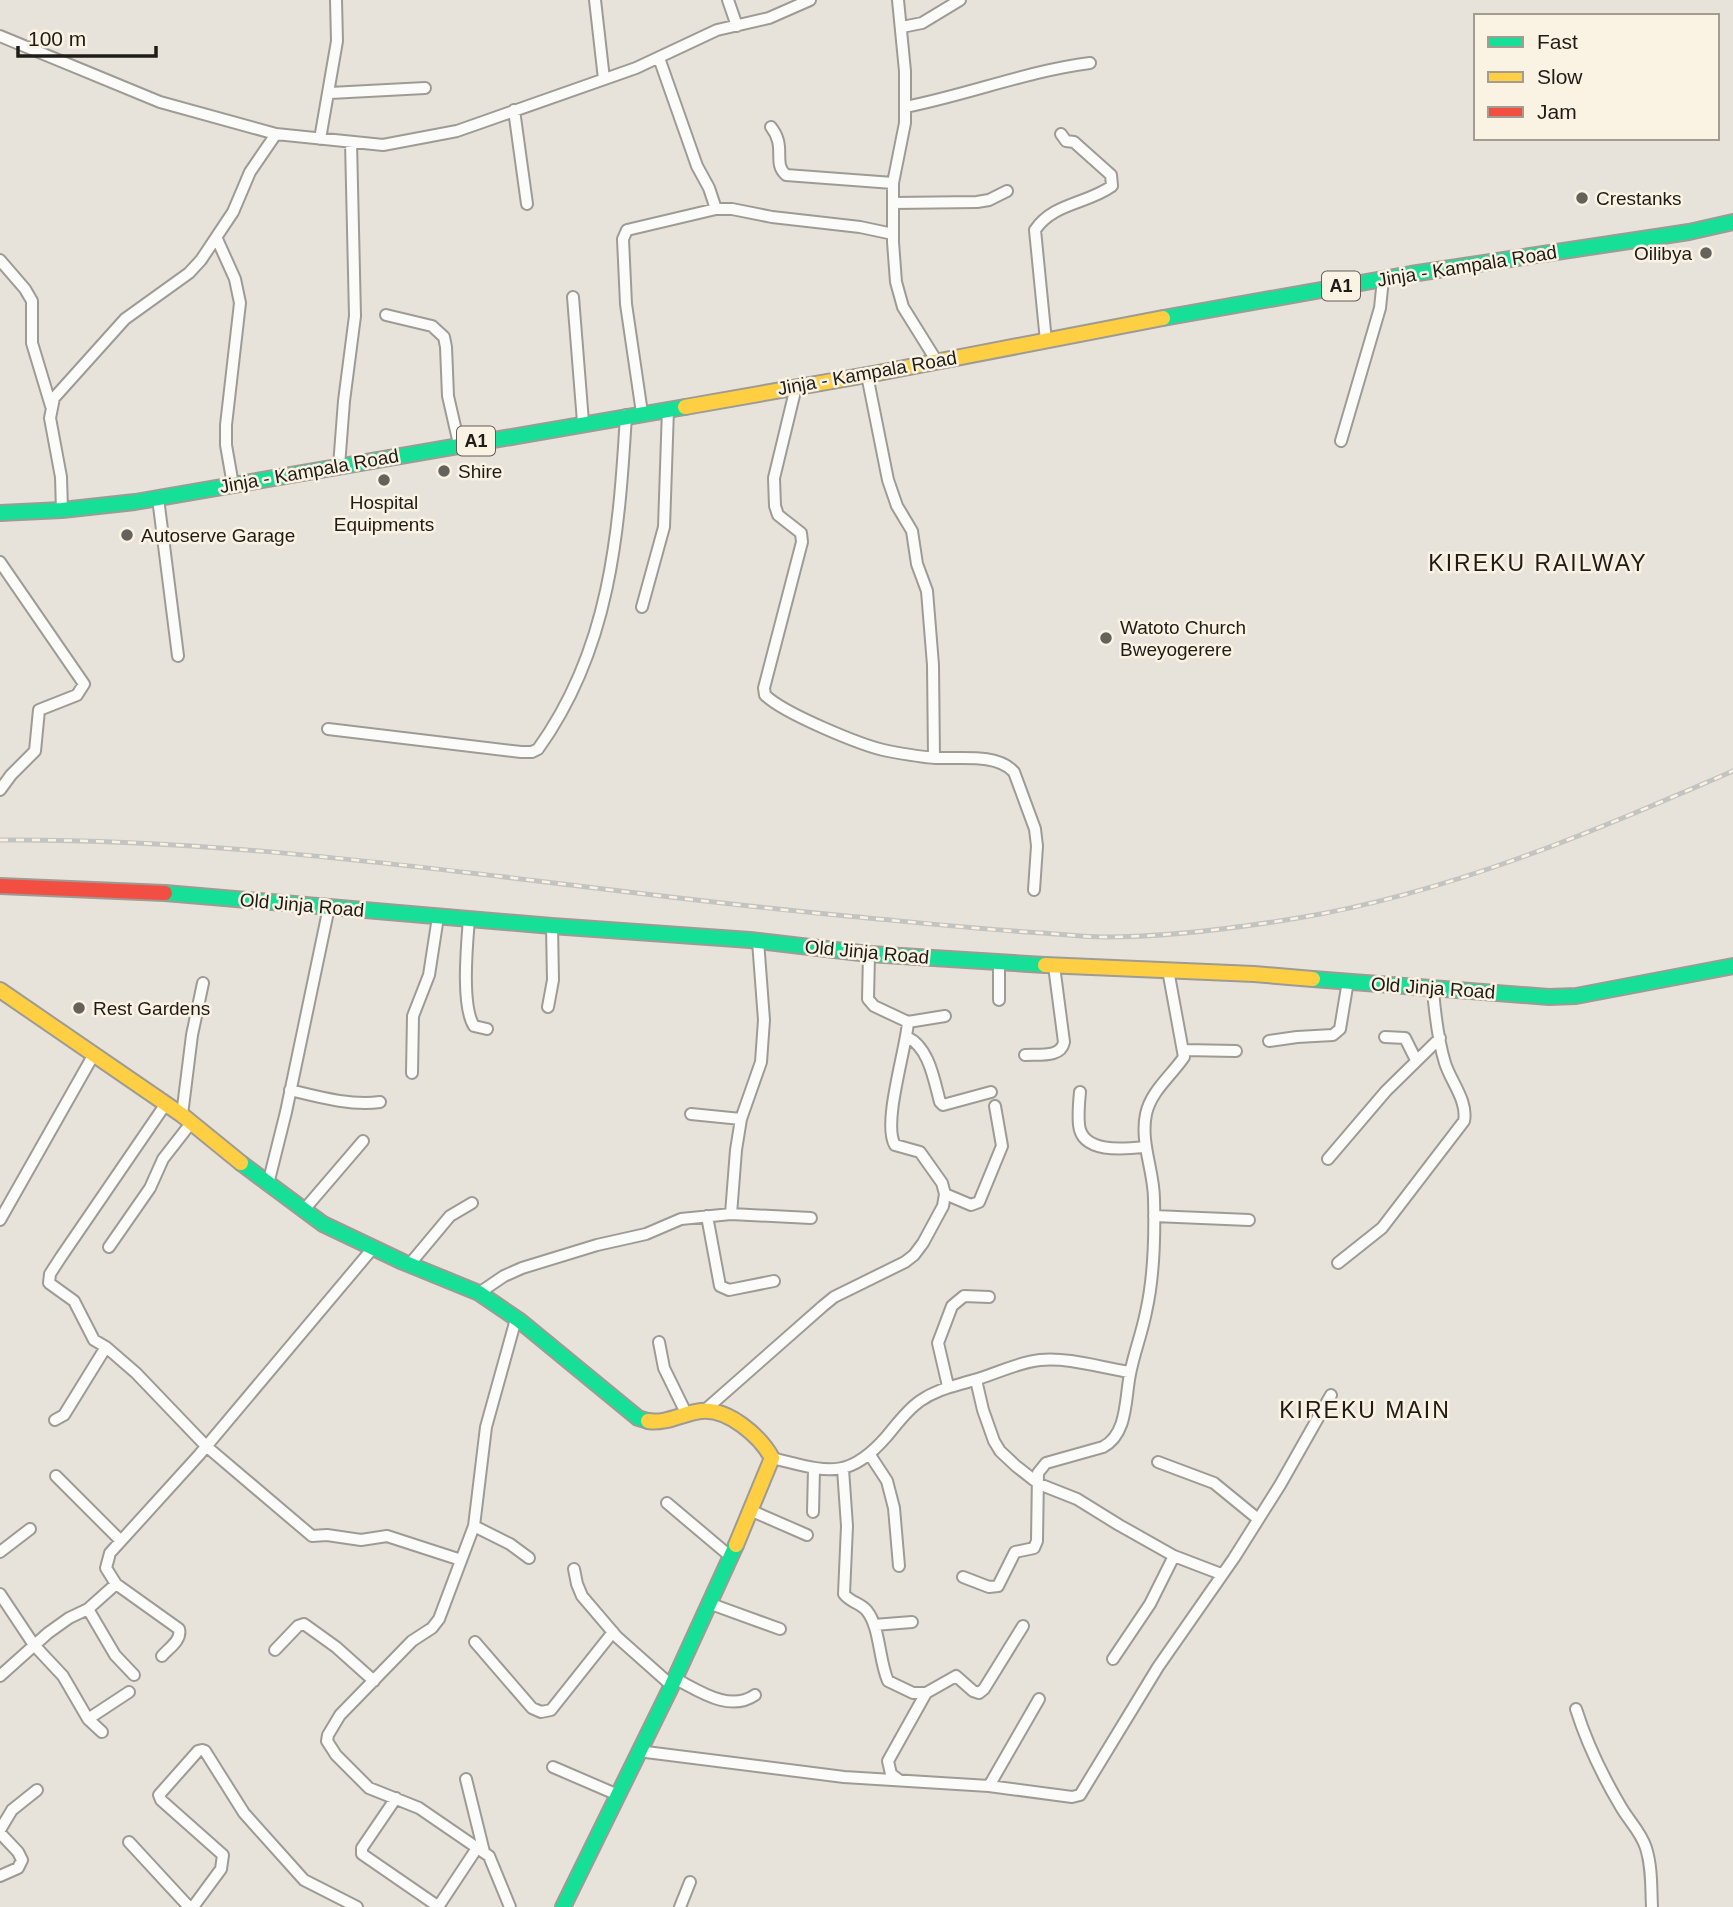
<svg xmlns="http://www.w3.org/2000/svg" width="1733" height="1907" font-family="Arial,sans-serif">
	<style>
		.lines { fill: none; stroke-linecap: round; stroke-linejoin: round }
		.street-casing { stroke: #9e9b95; stroke-width: 14 }
		.fast-casing { stroke: #9e9b95; stroke-width: 18 }
		.slow-casing { stroke: #9e9b95; stroke-width: 18 }
		.jam-casing { stroke: #9e9b95; stroke-width: 18 }
		.street { stroke: #fbfbfa; stroke-width: 10 }
		.fast { stroke: #16e098; stroke-width: 14 }
		.slow { stroke: #ffcf43; stroke-width: 14 }
		.jam { stroke: #f24e42; stroke-width: 14 }
		.rail-casing { stroke: #c3c3c1; stroke-width: 5 }
		.rail { stroke: #faf2e3; stroke-width: 2.5; stroke-dasharray: 8; stroke-linecap: butt }
		.poi-dot { fill: #65625c; stroke: #faf2e3; stroke-width: 2.5 }
		.labels { text-anchor: middle; dominant-baseline: central; stroke-width: 5; stroke-linejoin: round; paint-order: stroke }
		.shield { fill: #faf2e3; stroke: #615c54; stroke-width: 2 }
		.shield-label { font-size: 18px; font-weight: bold; fill: #1f1c17 }
		.poi-label { font-size: 19px; fill: #1f1c17; stroke: #faf2e3; text-anchor: start }
		.street-label { font-size: 19px; fill: #1f1c17; stroke: #faf2e3 }
		.quarter-label { font-size: 23px; letter-spacing: 2px; fill: #1f1c17; stroke: #faf2e3 }
	</style>
	<rect width="100%" height="100%" fill="#e7e3db"/>
	<g class="lines">
		<g class="street-casing">
			<path id="street" d="M595 0 604 79
				M728 0 737 26
				M898 0 905 71V123L893 183V242L896 282 903 307 936 360
				M902 27 922 23 960 0
				M0 36 160 102 276 134 383 145 457 131 636 68 717 30 769 18 810 0
				M659 58 697 166 709 188 716 209
				M330 93 425 88
				M905 107C967 95 1027 71 1090 63
				M514 110 527 204
				M771 127C787 147 772 163 786 175L893 183
				M320 139 337 41 336 0
				M893 203 977 202 989 200 1007 191
				M217 239 235 279 240 303 226 425V445L233 485
				M0 260 25 289 32 301V343L51 406
				M573 297 583 422
				M386 315 432 326 444 337 446 347 448 396 459 444
				M1046 341 1035 230C1053 203 1087 204 1112 186L1111 175 1074 142 1066 141 1061 134
				M867 375 888 480 897 506 912 531 917 564 927 591 933 665 934 758
				M796 387 774 478 775 506 778 515 801 533 802 542 764 688 765 695C783 713 862 746 888 751 904 754 920 757 936 758 960 759 997 753 1014 772L1035 829 1037 846 1034 890
				M642 413 626 304 623 239 627 230 716 209H732L772 217 860 227 893 234
				M1341 441 1380 308 1383 279
				M339 466 344 401 355 316 351 142
				M158 498 178 656
				M62 510 61 477 50 418 54 398 125 319 189 273 201 260 233 212 250 172 276 134
				M0 562 84 684 77 695 39 710 35 751 11 775 0 790
				M642 607 664 527 668 409
				M328 729 521 752H532L538 749C610 649 619 534 626 415
				M469 919C467 944 461 1006 474 1026L487 1029
				M999 1000V963
				M548 1007 553 980 552 926
				M908 1022 945 1016
				M907 1037C929 1047 934 1080 940 1102L943 1105 991 1092
				M1385 1037 1405 1038 1416 1060
				M1269 1041 1297 1037 1333 1035 1340 1029 1348 981
				M1184 1050 1236 1051
				M1025 1055C1039 1054 1061 1058 1064 1042L1054 966
				M412 1073 413 1016 429 975 438 917
				M290 1090C319 1097 351 1106 380 1102
				M1080 1092C1079 1102 1078 1114 1079 1125 1082 1154 1125 1149 1145 1147
				M165 1105 61 1257 50 1274 49 1283 74 1301 94 1340 106 1347 136 1373 206 1446 312 1536 327 1535 361 1540 387 1536 461 1560
				M691 1114 741 1119
				M182 1115 192 1035 203 983
				M1328 1159 1386 1091 1440 1038
				M268 1184 286 1112 329 907
				M945 1194 971 1205 979 1202 1002 1146 995 1106
				M303 1211 363 1141
				M731 1214 736 1150 741 1119 761 1062 764 1020 758 941
				M707 1216 720 1286 729 1290 774 1281
				M1154 1216 1249 1220
				M0 1220 94 1054
				M109 1247 150 1188 163 1159 191 1123
				M1338 1263 1382 1228 1464 1121C1468 1101 1451 1082 1445 1063 1438 1040 1435 1014 1433 990
				M409 1265 450 1216 472 1203
				M479 1293 504 1276 522 1268 597 1245 646 1234 681 1219 731 1214 811 1218
				M659 1342 664 1368 687 1415
				M976 1380 983 1410 994 1441 1000 1451 1016 1466 1039 1484 1077 1499 1119 1525 1174 1556 1221 1574
				M948 1386 938 1343 952 1306 964 1296 989 1297
				M705 1410 823 1306 834 1297 905 1262 914 1255 923 1243 943 1206 945 1194 942 1183 920 1152 895 1145C882 1124 906 1050 908 1022L874 1006 868 999 869 954
				M55 1420 64 1415 106 1347
				M870 1455 887 1481 894 1508 899 1566
				M772 1458C826 1471 847 1482 887 1436 897 1424 907 1410 920 1401 937 1389 955 1386 974 1380 996 1374 1018 1362 1040 1360 1069 1357 1102 1368 1130 1372
				M1158 1462 1214 1483 1258 1519
				M843 1469 847 1526 844 1594C851 1603 861 1603 867 1611 880 1627 879 1661 888 1681L913 1693H926L956 1676 973 1691 979 1693 984 1689 1023 1626
				M56 1476 121 1541
				M667 1503 731 1557
				M752 1511 807 1535
				M813 1512 814 1469
				M474 1526 510 1544 529 1558
				M0 1552 30 1529
				M574 1569 577 1584 582 1596 617 1637 671 1685
				M963 1577 989 1587 998 1586 1015 1552 1034 1548 1037 1541 1038 1473 1046 1463 1103 1447C1128 1434 1125 1398 1130 1374 1134 1353 1142 1333 1146 1312 1154 1277 1155 1236 1154 1199 1154 1171 1140 1143 1146 1114 1151 1091 1171 1076 1184 1057L1168 970
				M116 1584 179 1629C182 1640 169 1648 162 1656
				M0 1594 34 1645 63 1676 88 1719 102 1732
				M711 1604 780 1629
				M88 1609 115 1655 134 1675
				M874 1625 912 1622
				M475 1642 532 1708 541 1712 551 1710 613 1632
				M275 1650 298 1626 304 1624 336 1647 374 1681
				M1113 1659 1150 1604 1174 1556
				M0 1676 48 1633 69 1618 88 1609 116 1584 106 1568 110 1553 199 1455 373 1248
				M674 1678C698 1690 729 1713 755 1695
				M1576 1709C1587 1744 1602 1775 1621 1807 1629 1821 1641 1832 1646 1848 1652 1867 1651 1887 1652 1907
				M88 1719 129 1692
				M638 1751 844 1777 989 1786 1072 1797 1080 1795 1158 1667 1234 1558 1280 1485 1331 1395
				M553 1767 618 1795
				M466 1779 484 1852
				M899 1780 891 1774 888 1761 926 1693
				M989 1786 1039 1699
				M396 1798 362 1848V1854L439 1907
				M0 1830 12 1810 37 1790
				M0 1833 18 1852 22 1860 18 1868 0 1876
				M129 1842 189 1907
				M193 1907 221 1869 223 1855 161 1800 159 1795 198 1751 202 1750 205 1751 244 1813 304 1880 357 1907
				M438 1907 477 1848
				M510 1907 489 1856 419 1808 369 1788 336 1755 327 1741 328 1735 340 1715 412 1641 432 1628 439 1619 474 1526 486 1427 516 1319
				M680 1907 690 1882"/>
		</g>
		<g class="fast-casing">
			<path id="fast" d="M1163 318 1411 274 1689 232 1733 222
				M0 513 62 510 135 502 685 407
				M165 893 552 926 750 940 869 954 1045 965
				M1313 979 1549 997 1576 996 1733 966
				M241 1163 323 1224 403 1262 479 1293 520 1321 638 1418 648 1421
				M563 1907 672 1685 736 1545"/>
		</g>
		<g class="slow-casing">
			<path id="slow" d="M685 407 878 373 1163 318
				M1045 965 1254 974 1313 979
				M0 990 182 1115 241 1163
				M648 1421C667 1424 683 1413 701 1411 728 1408 760 1436 772 1458L736 1545"/>
		</g>
		<g class="jam-casing">
			<path id="jam" d="M0 886 165 893"/>
		</g>
		<use href="#street" class="street"/>
		<use href="#fast" class="fast"/>
		<use href="#slow" class="slow"/>
		<use href="#jam" class="jam"/>
		<g class="rail-casing">
			<path id="rail" d="M0 840C284 838 565 890 847 916 912 922 977 929 1042 933 1062 934 1083 937 1104 937 1164 937 1238 928 1298 918 1450 893 1592 832 1733 771"/>
		</g>
		<use href="#rail" class="rail"/>
	</g>
	<g class="poi-dot">
		<circle cx="1582" cy="198" r="7"/>
		<circle cx="1706" cy="253" r="7"/>
		<circle cx="444" cy="471" r="7"/>
		<circle cx="384" cy="480" r="7"/>
		<circle cx="127" cy="535" r="7"/>
		<circle cx="1106" cy="638" r="7"/>
		<circle cx="79" cy="1008" r="7"/>
	</g>
	<g class="labels">
		<g class="shield">
			<rect x="1322" y="271.5" width="38" height="29" rx="5"/>
			<rect x="457" y="426.5" width="38" height="29" rx="5"/>
		</g>
		<g class="shield-label">
			<text x="1341" y="286">A1</text>
			<text x="476" y="441">A1</text>
		</g>
		<g class="poi-label">
			<text x="1596" y="198">Crestanks</text>
			<text x="1692" y="253" text-anchor="end">Oilibya</text>
			<text x="458" y="471">Shire</text>
			<text x="384" y="502" text-anchor="middle">Hospital<tspan x="384" dy="22">Equipments</tspan></text>
			<text x="141" y="535">Autoserve Garage</text>
			<text x="1120" y="627">Watoto Church<tspan x="1120" dy="22">Bweyogerere</tspan></text>
			<text x="93" y="1008">Rest Gardens</text>
		</g>
		<g class="street-label">
			<text transform="translate(1467 266) rotate(-9)">Jinja - Kampala Road</text>
			<text transform="translate(867 373) rotate(-10)">Jinja - Kampala Road</text>
			<text transform="translate(309 471) rotate(-10)">Jinja - Kampala Road</text>
			<text transform="translate(302 905) rotate(5)">Old Jinja Road</text>
			<text transform="translate(867 952) rotate(5)">Old Jinja Road</text>
			<text transform="translate(1433 988) rotate(4)">Old Jinja Road</text>
		</g>
		<g class="quarter-label">
			<text x="1538" y="563">KIREKU RAILWAY</text>
			<text x="1365" y="1410">KIREKU MAIN</text>
		</g>
	</g>
	<rect x="1474" y="14" width="245" height="126" fill="#faf2e3" stroke="#a29c91" stroke-width="2"/>
	<rect x="1488" y="37" width="35" height="10" fill="#16e098" stroke="#a29c91" stroke-width="2"/>
	<text x="1537" y="49" font-size="21" fill="#1f1c17">Fast</text>
	<rect x="1488" y="72" width="35" height="10" fill="#ffcf43" stroke="#a29c91" stroke-width="2"/>
	<text x="1537" y="84" font-size="21" fill="#1f1c17">Slow</text>
	<rect x="1488" y="107" width="35" height="10" fill="#f24e42" stroke="#a29c91" stroke-width="2"/>
	<text x="1537" y="119" font-size="21" fill="#1f1c17">Jam</text>
	<path d="M18 46v10h138v-10" fill="none" stroke="#1f1c17" stroke-width="3.5"/>
	<text x="28" y="46" font-size="21" fill="#1f1c17" stroke="#faf2e3" stroke-width="5" paint-order="stroke">100 m</text>
</svg>
